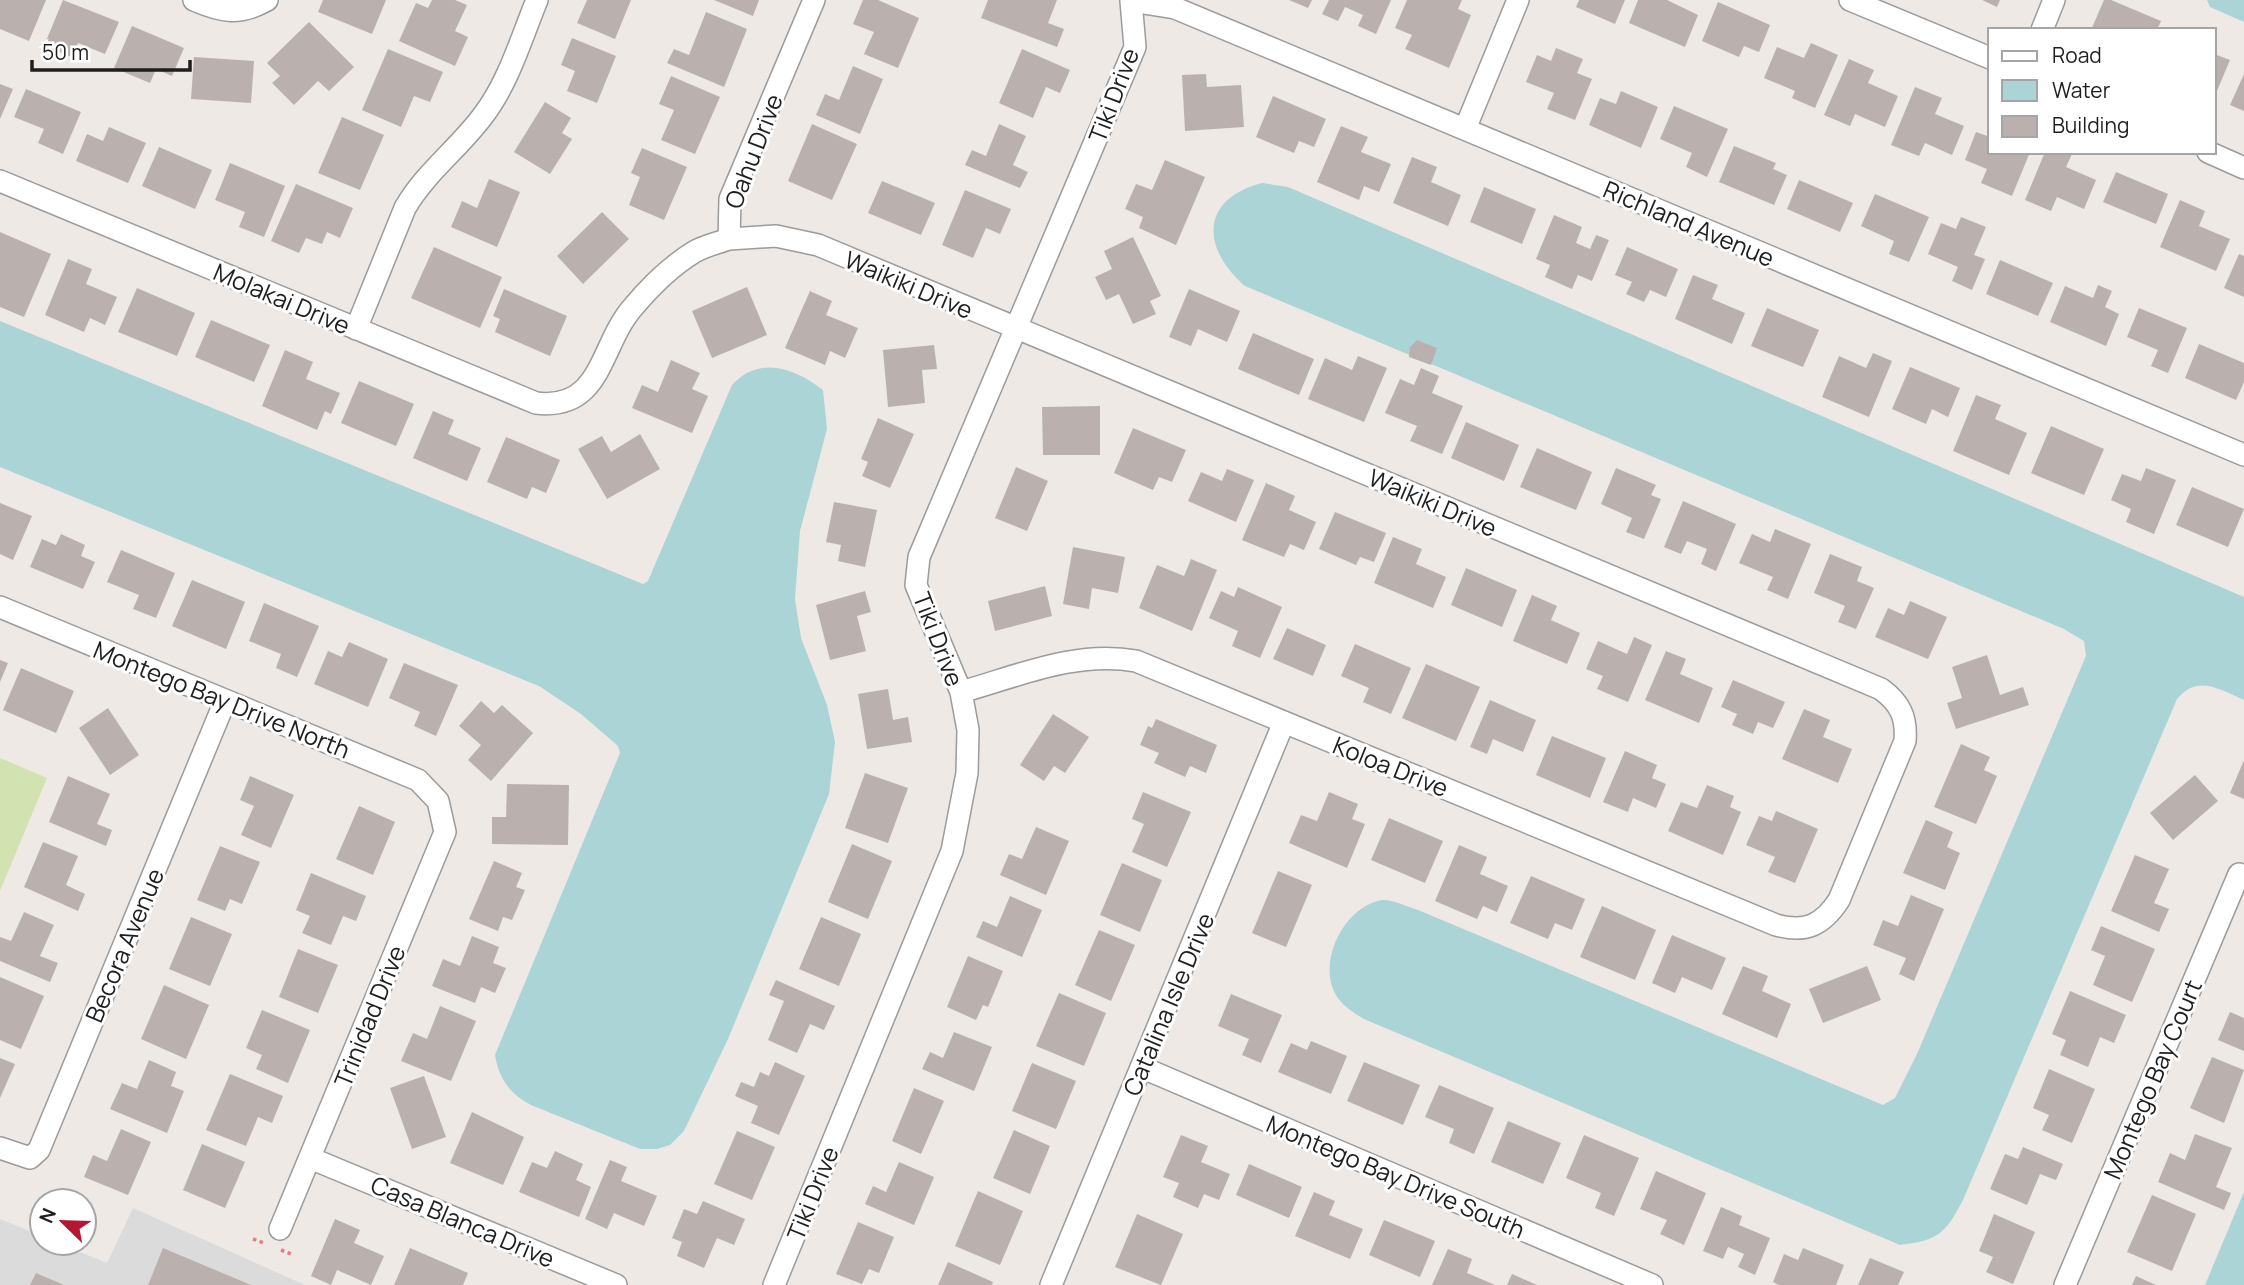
<svg xmlns="http://www.w3.org/2000/svg" width="2244" height="1285" font-family="Manrope,sans-serif">
	<style>
		.residential { fill: #dcdbdb }
		.grass { fill: #d2e2b0 }
		.water { fill: #aad4d6 }
		.building { fill: #bab1ae }
		.lines { fill: none; stroke-linecap: round; stroke-linejoin: round }
		.minor-casing { stroke: #9b9b9b; stroke-width: 24 }
		.path { stroke: #ea7a83; stroke-width: 3.5; stroke-dasharray: 3.5 3.5; stroke-linecap: butt }
		.minor { stroke: #fff; stroke-width: 21 }
		.labels { text-anchor: middle; dominant-baseline: central; stroke-width: 6; stroke-linejoin: round; paint-order: stroke }
		.street-label { font-size: 24px; fill: #1e1e1e; stroke: #fff }
	</style>
	<rect width="100%" height="100%" fill="#eee9e5"/>
	<path class="residential" d="M133 1208 305 1285H0V1219L42 1236V1243H58L107 1263Z"/>
	<path class="grass" d="M0 758 47 778 0 891Z"/>
	<path class="water" d="M2207 0H2244V22L2210 7Z
		M1262 183 1288 187 2244 597V700C2219 689 2197 674 2177 699L1963 1200C1945 1234 1939 1240 1900 1245L1364 1019C1351 1011 1339 1004 1333 989 1320 956 1346 906 1382 900 1392 899 1408 907 1418 910L1883 1105 1895 1098 1917 1054 2086 656 2084 641 2064 629 1245 286C1201 248 1200 199 1262 183Z
		M0 321 643 584 648 581 732 385C759 355 795 368 823 390L827 429 800 531 795 599 801 638 827 705 835 742 829 794 728 1039 684 1131 670 1145 657 1149H640L531 1105C510 1094 499 1079 495 1055L620 753 618 746 581 714 539 686 0 467Z
		M2244 1192V1285H2205Z"/>
	<path class="building" d="M0 0H46L29 41 0 29Z
		M63 0 119 22 105 54 78 43 72 57 44 46Z
		M323 0H386L372 34 318 12Z
		M432 0H455L467 5 455 31 468 37 455 66 399 41 416 3 428 8Z
		M587 0H631L615 39 577 23Z
		M714 0H759L753 16Z
		M863 0H878L919 18 898 68 864 54 874 32 853 24Z
		M988 0H1057L1048 23 1064 29 1057 47 981 18Z
		M1289 0H1312L1308 8Z
		M1329 0H1391L1376 34 1358 26 1363 15 1345 7 1338 21 1322 14Z
		M1407 0H1462L1458 9 1471 15 1449 68 1405 49 1412 35 1395 28Z
		M1579 0H1625L1615 24 1576 7Z
		M1638 0H1667L1698 15 1685 47 1629 23Z
		M1982 0H2000L1997 7Z
		M2104 0H2111L2161 21 2157 30H2091Z
		M1718 2 1770 25 1759 52 1744 46 1739 57 1702 41Z
		M706 12 747 29 724 87 667 63 674 49 689 55Z
		M309 22 354 67 329 91 318 81 294 105 272 83 280 76 267 63Z
		M132 26 184 48 172 76 156 69 150 83 114 68Z
		M572 38 616 56 597 103 567 91 575 71 561 65Z
		M1811 43 1838 55 1815 108 1792 98 1795 91 1764 78 1777 47 1804 58Z
		M1556 48 1583 59 1577 73 1592 79 1575 120 1547 109 1554 93 1526 82 1537 55 1551 61Z
		M388 49 443 72 430 102 414 96 401 127 362 110Z
		M1022 49 1070 70 1060 93 1046 87 1033 118 999 103Z
		M2214 54 2230 60 2214 98Z
		M194 57 254 61 251 103 191 99Z
		M1849 59 1874 70 1868 83 1898 96 1885 127 1855 114 1850 126 1824 115Z
		M853 66 883 79 860 134 816 115 825 94 839 100Z
		M1206 74 1207 87 1241 85 1244 127 1185 131 1182 75Z
		M2244 74V111L2230 105Z
		M671 76 720 97 695 154 661 140 674 110 659 104Z
		M0 84 13 89 0 119Z
		M1915 87 1942 98 1935 114 1964 126 1952 155 1925 143 1919 156 1891 145Z
		M26 89 81 112 63 154 38 143 44 129 14 117Z
		M1621 91 1658 107 1641 148 1589 125 1600 98 1616 104Z
		M1273 96 1326 119 1314 147 1299 141 1294 153 1256 137Z
		M545 102 571 118 562 133 572 139 550 174 514 152Z
		M1674 106 1728 129 1707 177 1686 167 1692 153 1660 139Z
		M342 117 384 135 360 190 318 173Z
		M812 124 857 144 832 200 788 181Z
		M999 124 1026 136 1013 165 1028 172 1020 188 965 165 972 150 986 156Z
		M1341 126 1368 137 1361 152 1391 164 1379 192 1364 186 1359 200 1317 182Z
		M109 127 146 143 128 183 76 161 87 134 103 141Z
		M1976 132 1990 137V152H2030L2012 196 1981 183 1987 169 1965 160Z
		M1734 146 1776 163 1773 169 1787 175 1774 205 1719 182Z
		M159 147 212 170 195 209 142 186Z
		M642 148 687 167 664 220 629 205 640 177 631 173Z
		M2045 152 2072 154 2066 167 2096 180 2084 209 2057 197 2051 211 2025 200Z
		M1412 157 1437 167 1431 182 1461 195 1448 226 1393 203Z
		M1165 160 1205 177 1176 245 1139 228 1143 217 1125 209 1136 184 1152 190Z
		M230 163 285 186 264 237 239 227 245 212 215 200Z
		M2116 172 2168 194 2156 224 2103 202Z
		M489 179 520 192 497 247 451 227 462 201 477 208Z
		M1799 180 1853 203 1840 232 1787 209Z
		M882 181 935 203 921 235 868 213Z
		M296 184 353 208 340 238 327 232 322 244 306 238 299 253 271 241Z
		M1484 187 1536 209 1522 244 1470 222Z
		M965 190 1011 209 1000 234 986 228 973 258 942 245Z
		M1875 194 1929 217 1909 262 1889 254 1894 241 1861 226Z
		M2180 200 2205 211 2199 226 2230 239 2216 271 2160 247Z
		M602 212 629 239 583 284 557 256Z
		M1554 215 1582 227 1576 243 1590 249 1596 235 1609 240 1592 281 1578 275 1572 289 1545 277 1550 265 1536 259Z
		M1961 217 1986 227 1974 255 1985 259 1972 290 1952 281 1958 267 1928 254 1941 223 1956 229Z
		M0 232 51 254 24 317 0 307Z
		M1133 237 1161 296 1150 301 1156 314 1133 324 1119 294 1106 300 1095 277 1112 269 1104 251Z
		M434 247 502 277 480 328 411 298Z
		M1627 247 1678 269 1666 297 1650 290 1644 302 1626 294 1632 282 1615 275Z
		M2239 254 2244 256V297L2224 288Z
		M68 259 92 269 86 284 117 297 105 325 90 318 84 332 45 315Z
		M2000 260 2053 283 2038 316 1986 294Z
		M1693 275 1718 285 1712 299 1745 313 1732 344 1675 319Z
		M2098 285 2112 291 2105 307 2119 314 2106 346 2050 322 2065 286 2093 298Z
		M747 287 767 335 712 358 692 311Z
		M137 288 195 313 177 356 118 332Z
		M504 289 567 316 550 356 495 332 500 319 493 316Z
		M1189 289 1240 311 1227 342 1198 329 1191 346 1169 337Z
		M810 291 832 301 826 315 858 328 845 358 830 351 825 365 785 348Z
		M1767 308 1819 330 1803 367 1751 346Z
		M2139 308 2187 328 2168 373 2151 366 2158 350 2127 337Z
		M211 320 270 345 254 382 195 357Z
		M1253 333 1314 359 1299 395 1238 369Z
		M1417 340 1437 348 1431 365 1409 357 1410 347Z
		M2199 344 2244 363V382L2236 400 2185 378Z
		M934 345 937 369 922 370 925 403 888 407 883 350Z
		M285 350 313 362 306 379 340 393 331 414 325 411 317 430 262 406Z
		M1873 353 1892 361 1869 417 1822 397 1839 356 1866 368Z
		M1358 356 1387 368 1364 422 1308 399 1325 358 1352 370Z
		M671 360 700 373 692 389 708 396 692 433 632 408 642 385 658 392Z
		M1910 367 1960 388 1948 417 1932 409 1926 424 1892 409Z
		M1421 368 1439 376 1432 393 1463 406 1442 454 1410 441 1417 426 1385 413 1400 379 1414 385Z
		M359 381 414 404 396 446 341 423Z
		M1976 395 2001 405 1995 419 2027 433 2009 475 1953 451Z
		M1100 406V455H1043L1042 407Z
		M433 411 454 420 448 434 481 448 467 481 413 458Z
		M878 418 914 434 890 488 862 476 868 462 861 459Z
		M1466 422 1519 445 1504 481 1451 458Z
		M2051 426 2104 449 2084 495 2031 473Z
		M1133 428 1186 450 1172 482 1159 477 1153 490 1114 473Z
		M640 434 660 469 607 499 578 449 602 436 611 452Z
		M506 437 560 460 546 493 532 487 527 499 487 482Z
		M1537 448 1592 472 1576 510 1520 487Z
		M1016 467 1048 481 1027 531 995 518Z
		M1616 468 1656 485 1651 495 1661 499 1644 539 1626 532 1632 518 1601 504Z
		M2146 468 2176 480 2154 534 2126 522 2131 509 2111 500 2122 474 2141 481Z
		M1227 469 1254 480 1236 522 1188 501 1201 472 1222 481Z
		M1266 483 1295 496 1289 510 1316 522 1304 550 1290 544 1284 557 1242 540Z
		M2192 487 2244 509 2228 547 2176 525Z
		M1683 501 1736 524 1716 571 1701 564 1707 549 1687 541 1681 554 1664 547Z
		M834 502 877 510 865 567 838 561 841 545 826 542Z
		M0 503 32 516 13 560 0 554Z
		M1335 512 1386 533 1374 562 1360 557 1356 565 1319 549Z
		M1775 529 1811 544 1788 599 1767 590 1773 577 1739 563 1752 534 1770 542Z
		M61 534 85 545 81 556 95 562 83 589 30 567 42 539 56 545Z
		M1393 537 1422 549 1416 564 1446 577 1433 608 1374 583Z
		M1073 547 1125 557 1118 593 1092 588 1089 609 1063 604Z
		M121 550 175 573 156 618 133 609 139 595 107 582Z
		M1830 554 1862 567 1857 581 1874 588 1856 629 1838 622 1845 606 1814 593Z
		M1191 559 1217 570 1192 631 1139 608 1157 565 1184 576Z
		M1466 568 1517 590 1502 627 1451 605Z
		M192 580 245 602 226 649 172 626Z
		M1045 586 1052 616 995 631 988 601Z
		M1238 587 1282 607 1260 658 1232 646 1238 631 1209 618 1221 591 1234 597Z
		M865 591 871 612 857 616 866 651 830 660 816 605Z
		M1532 595 1557 606 1551 620 1580 633 1567 664 1513 641Z
		M1910 601 1947 617 1928 659 1875 637 1888 608 1904 615Z
		M264 603 319 626 297 677 276 668 281 654 249 641Z
		M1287 628 1326 645 1313 676 1273 659Z
		M1634 637 1652 645 1628 702 1597 689 1603 676 1586 669 1598 641 1627 654Z
		M349 642 388 659 368 707 314 684 328 651 342 657Z
		M1355 644 1411 668 1391 714 1363 702 1369 688 1341 676Z
		M1666 651 1686 659 1680 674 1713 688 1699 723 1645 700Z
		M1987 655 2000 695 2023 687 2029 705 1956 729 1947 703 1962 698 1952 667Z
		M0 660 8 663 0 682Z
		M404 663 458 685 436 736 414 726 420 712 389 698Z
		M1426 664 1480 687 1456 741 1402 718Z
		M21 668 74 691 56 733 3 710Z
		M1733 680 1785 702 1773 728 1758 722 1753 734 1732 725 1737 714 1721 707Z
		M888 689 893 720 908 717 912 742 867 749 858 694Z
		M1490 700 1536 720 1523 752 1493 739 1487 754 1470 747Z
		M481 701 494 713 502 705 533 733 491 781 468 760 481 745 459 726Z
		M108 708 139 755 110 775 79 728Z
		M1804 709 1830 720 1823 737 1852 749 1838 783 1782 759Z
		M1053 714 1089 737 1065 773 1054 766 1044 781 1020 765Z
		M1156 719 1217 745 1206 773 1190 766 1185 777 1154 763 1159 753 1140 745 1148 726 1152 728Z
		M1552 736 1606 758 1590 798 1536 775Z
		M1961 744 1990 757 1984 770 1997 776 1976 824 1934 807Z
		M1625 751 1657 765 1652 778 1666 784 1656 808 1633 798 1628 812 1603 802Z
		M2244 760V799L2230 793Z
		M865 773 908 788 888 843 845 828Z
		M2195 775 2218 801 2173 840 2150 813Z
		M68 776 110 794 97 824 112 830 106 846 49 822Z
		M250 776 294 795 271 848 241 835 254 806 240 800Z
		M507 784 569 785 568 845 492 844V817H506Z
		M1707 785 1734 796 1730 807 1741 812 1723 855 1668 831 1681 802 1697 808Z
		M1143 792 1191 812 1167 867 1132 852 1144 824 1132 819Z
		M1329 792 1358 804 1352 819 1365 824 1347 868 1289 843 1301 815 1317 821Z
		M359 806 395 822 373 875 336 859Z
		M1776 811 1818 829 1795 883 1768 872 1775 857 1746 845 1759 816 1772 821Z
		M1389 818 1443 841 1425 883 1371 860Z
		M1926 820 1953 832 1947 847 1960 853 1945 890 1903 873Z
		M1036 827 1069 841 1046 895 1000 875 1009 854 1022 859Z
		M43 842 78 856 66 885 85 894 78 911 24 887Z
		M852 844 892 861 868 919 828 902Z
		M1459 845 1487 857 1480 874 1508 886 1497 912 1483 906 1477 919 1435 901Z
		M220 846 260 862 242 904 230 899 225 911 197 900Z
		M2135 855 2169 869 2154 903 2169 909 2159 932 2111 911Z
		M494 861 522 873 516 887 525 890 512 920 503 917 498 931 469 919Z
		M1122 863 1162 880 1140 932 1100 915Z
		M1278 871 1312 885 1286 947 1252 933Z
		M311 873 366 896 356 921 343 916 331 945 302 933 310 916 296 910Z
		M1531 876 1585 899 1572 930 1555 923 1548 939 1510 923Z
		M1911 895 1944 909 1914 981 1899 974 1906 958 1873 945 1883 920 1898 926Z
		M1010 896 1042 910 1022 957 976 937 983 921 997 927Z
		M1602 906 1656 930 1635 980 1580 957Z
		M24 912 54 925 40 956 58 963 50 982 0 961V937L11 941Z
		M191 917 232 934 210 986 169 969Z
		M821 917 861 934 839 986 799 969Z
		M2101 926 2155 949 2132 1002 2093 985 2105 956 2091 950Z
		M1099 930 1135 945 1111 1001 1075 985Z
		M1672 935 1726 958 1712 990 1682 977 1675 993 1652 983Z
		M472 936 499 947 493 963 506 968 495 993 481 987 475 1003 432 986 443 959 460 966Z
		M298 949 338 965 318 1013 279 997Z
		M968 956 1003 971 988 1007 983 1005 976 1020 947 1007Z
		M1743 966 1768 976 1762 991 1791 1004 1777 1038 1722 1014Z
		M1867 966 1881 1000 1823 1023 1809 989Z
		M0 977 44 996 21 1049 0 1040Z
		M776 980 835 1006 824 1030 810 1024 797 1053 768 1040 784 1001 769 995Z
		M164 985 209 1005 186 1059 141 1039Z
		M2070 991 2126 1015 2114 1043 2100 1037 2088 1067 2060 1055 2066 1040 2052 1034Z
		M1059 993 1106 1013 1084 1066 1036 1046Z
		M1231 994 1282 1015 1261 1063 1242 1055 1249 1039 1218 1026Z
		M440 1006 476 1021 451 1081 401 1061 413 1033 427 1039Z
		M262 1010 310 1030 288 1083 256 1069 262 1055 246 1048Z
		M2230 1012 2244 1018V1051L2218 1040Z
		M954 1032 992 1047 974 1091 922 1069 930 1052 943 1058Z
		M1311 1041 1347 1056 1331 1094 1278 1072 1291 1043 1307 1050Z
		M2212 1057 2244 1070 2224 1123 2190 1108Z
		M0 1058 15 1064 0 1098Z
		M149 1060 176 1072 171 1086 184 1091 167 1133 110 1109 122 1083 137 1089Z
		M775 1062 805 1076 779 1135 751 1123 758 1106 735 1096 741 1082 754 1087 760 1072 769 1076Z
		M1364 1062 1420 1085 1403 1125 1347 1101Z
		M1032 1063 1076 1081 1056 1129 1012 1111Z
		M2049 1069 2095 1089 2072 1143 2042 1130 2049 1115 2033 1108Z
		M230 1074 283 1096 272 1123 258 1117 246 1146 206 1130Z
		M424 1076 446 1137 412 1149 390 1088Z
		M1439 1085 1494 1108 1474 1154 1449 1143 1454 1129 1425 1117Z
		M914 1088 944 1101 921 1154 892 1141Z
		M472 1112 524 1137 503 1185 450 1163Z
		M1508 1121 1561 1143 1543 1184 1491 1162Z
		M121 1129 151 1142 128 1195 84 1177 93 1155 107 1161Z
		M1014 1130 1050 1146 1030 1194 993 1178Z
		M737 1131 775 1147 752 1200 714 1184Z
		M2195 1134 2232 1148 2216 1187 2231 1193 2224 1210 2158 1182 2170 1153 2185 1160Z
		M1181 1135 1208 1146 1201 1162 1230 1174 1219 1200 1204 1194 1198 1208 1173 1197 1179 1183 1163 1177Z
		M1584 1135 1639 1158 1614 1216 1595 1208 1601 1193 1566 1178Z
		M202 1144 245 1162 225 1208 183 1190Z
		M2023 1147 2063 1164 2056 1180 2040 1174 2027 1205 1990 1189 2005 1154 2018 1159Z
		M555 1151 583 1164 576 1180 591 1187 579 1217 519 1192 532 1162 547 1168Z
		M610 1160 627 1167 621 1181 657 1196 644 1226 614 1213 607 1229 585 1219Z
		M899 1162 934 1177 914 1225 865 1204 873 1186 886 1192Z
		M1249 1164 1302 1187 1289 1218 1236 1195Z
		M1656 1171 1706 1193 1684 1245 1660 1234 1667 1220 1640 1209Z
		M978 1191 1023 1211 1000 1265 955 1246Z
		M1314 1192 1335 1201 1329 1215 1363 1229 1350 1259 1295 1236Z
		M2152 1195 2196 1214 2172 1271 2127 1252Z
		M703 1201 745 1219 734 1245 717 1238 704 1268 677 1256 682 1242 672 1238 684 1209 697 1214Z
		M1721 1207 1742 1216 1739 1225 1770 1238 1755 1275 1738 1267 1744 1254 1728 1247 1723 1259 1703 1251Z
		M1137 1214 1183 1234 1161 1285 1115 1267Z
		M1994 1214 2035 1232 2013 1284 1986 1272 1993 1257 1979 1251Z
		M335 1219 360 1230 354 1243 384 1256 371 1285 337 1270 331 1285 311 1276Z
		M1384 1220 1435 1241 1420 1277 1369 1255Z
		M858 1222 894 1237 879 1273 869 1269 862 1284 836 1274Z
		M163 1248 251 1285H148Z
		M410 1248 468 1273 463 1285H394Z
		M1803 1248 1844 1265 1836 1285H1779L1773 1282 1784 1254 1798 1260Z
		M1448 1249 1472 1259 1467 1273 1495 1285H1432Z
		M1870 1258 1904 1272 1898 1285H1858Z
		M948 1262 993 1282 992 1285H938Z
		M36 1273 64 1285H30Z
		M1512 1274 1537 1285H1507Z
		M2136 1276 2156 1285H2132Z"/>
	<g class="lines">
		<g class="minor-casing">
			<path id="minor" d="M194 0C222 12 239 16 267 0
				M1850 0 1990 58
				M2042 30 2054 0
				M1465 129 1518 0
				M2208 152 2244 168
				M0 181 536 403C603 411 599 345 634 306 650 287 673 265 694 252 704 246 718 243 729 239L730 199 814 0
				M729 239 776 236 818 245 1881 689C1900 703 1907 717 1905 741L1839 900C1822 926 1805 933 1776 925L1136 661C1076 650 1018 676 961 692
				M356 329 405 208C425 173 458 149 482 117 508 84 521 39 537 0
				M0 607 418 780 438 801 445 832 280 1229
				M1141 1067 1652 1285
				M0 1148 30 1158 39 1150 225 701
				M310 1158 616 1285
				M774 1285 952 851 967 773 968 730 961 692 916 585 919 557 1135 47 1131 1 1175 8 2244 455
				M1051 1285 1284 722
				M2065 1285 2239 874"/>
		</g>
		<path class="path" d="M253 1239 264 1243
			M281 1250 294 1255"/>
		<use href="#minor" class="minor"/>
	</g>
	<g class="labels">
		<g class="street-label">
			<text transform="translate(1113 95) rotate(-69)">Tiki Drive</text>
			<text transform="translate(753 151) rotate(-69)">Oahu Drive</text>
			<text transform="translate(1689 223) rotate(23)">Richland Avenue</text>
			<text transform="translate(909 284) rotate(23)">Waikiki Drive</text>
			<text transform="translate(282 298) rotate(23)">Molakai Drive</text>
			<text transform="translate(1433 502) rotate(23)">Waikiki Drive</text>
			<text transform="translate(939 639) rotate(69)">Tiki Drive</text>
			<text transform="translate(222 699) rotate(22)">Montego Bay Drive North</text>
			<text transform="translate(1391 766) rotate(22)">Koloa Drive</text>
			<text transform="translate(124 945) rotate(-67)">Becora Avenue</text>
			<text transform="translate(1168 1004) rotate(-67)">Catalina Isle Drive</text>
			<text transform="translate(369 1016) rotate(-68)">Trinidad Drive</text>
			<text transform="translate(2152 1079) rotate(-67)">Montego Bay Court</text>
			<text transform="translate(1396 1176) rotate(23)">Montego Bay Drive South</text>
			<text transform="translate(812 1193) rotate(-68)">Tiki Drive</text>
			<text transform="translate(463 1221) rotate(23)">Casa Blanca Drive</text>
		</g>
	</g>
	<rect x="1988" y="28" width="228" height="126" fill="#ffffff" stroke="#a5a5a5" stroke-width="2"/>
	<rect x="2002" y="51" width="35" height="10" fill="#ffffff" stroke="#a5a5a5" stroke-width="2"/>
	<text x="2052" y="63" font-size="21" fill="#1e1e1e">Road</text>
	<rect x="2002" y="80" width="35" height="21" fill="#aad4d6" stroke="#a5a5a5" stroke-width="2"/>
	<text x="2052" y="98" font-size="21" fill="#1e1e1e">Water</text>
	<rect x="2002" y="116" width="35" height="21" fill="#bab1ae" stroke="#a5a5a5" stroke-width="2"/>
	<text x="2052" y="133" font-size="21" fill="#1e1e1e">Building</text>
	<g transform="translate(63 1222) rotate(293)"><circle r="33" fill="#ffffff" stroke="#a5a5a5" stroke-width="2"/>
	<path d="M0-5L12 26L0 18L-12 26Z" fill="#b51733"/>
	<text y="-10" font-size="19" font-weight="bold" text-anchor="middle" fill="#1e1e1e">N</text>
	</g>
	<path d="M32 60v10h158v-10" fill="none" stroke="#1e1e1e" stroke-width="3.5"/>
	<text x="42" y="60" font-size="21" fill="#1e1e1e" stroke="#ffffff" stroke-width="5" paint-order="stroke">50 m</text>
</svg>
